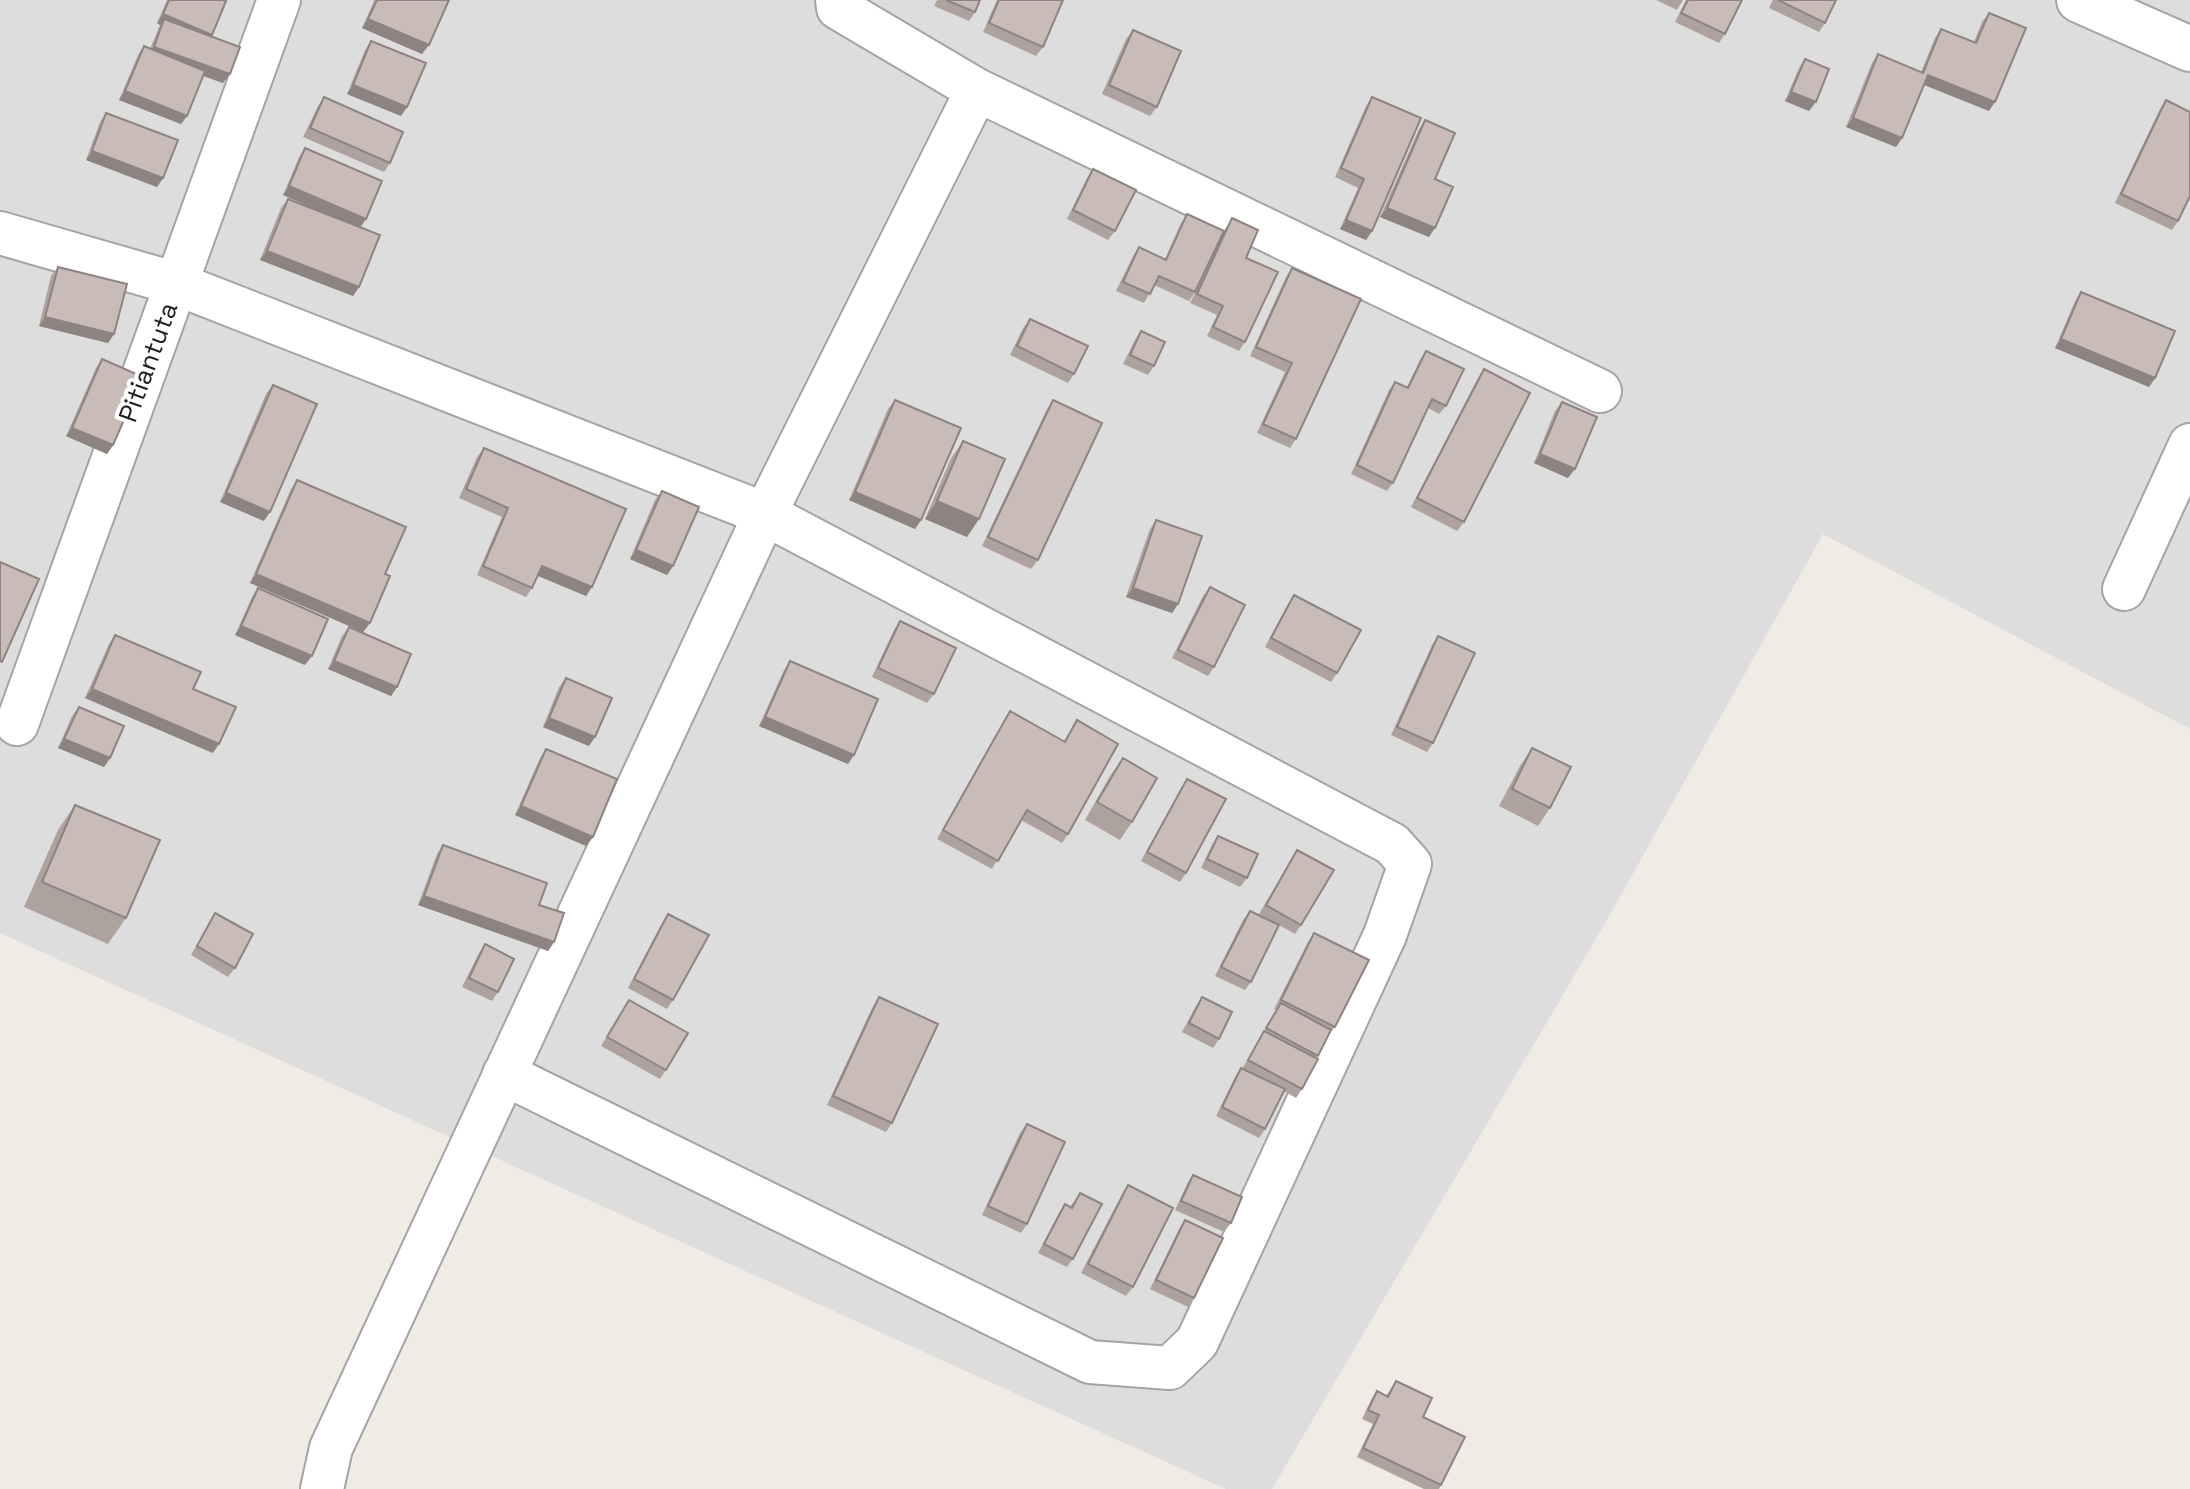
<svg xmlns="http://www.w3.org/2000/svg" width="2190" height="1489" font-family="'Space Grotesk',sans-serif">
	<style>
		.residential { fill: #dedddd }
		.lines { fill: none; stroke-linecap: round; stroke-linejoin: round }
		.minor-casing { stroke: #a4a4a4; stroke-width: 46 }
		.tertiary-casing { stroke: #a4a4a4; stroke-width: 48 }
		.minor { stroke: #fff; stroke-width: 42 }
		.tertiary { stroke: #fff; stroke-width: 44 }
		.wall { fill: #ada29e }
		.shaded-wall { fill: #8d8481 }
		.building { fill: #c9bcb8; stroke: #8d8481; stroke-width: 2 }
		.labels { text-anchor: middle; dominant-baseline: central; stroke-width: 8; stroke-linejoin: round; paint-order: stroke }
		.street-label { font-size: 26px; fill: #202020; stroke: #fff }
	</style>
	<rect width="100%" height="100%" fill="#f1ebe6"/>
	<path class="residential" d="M0 0H2190V729L1823 534 1607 920 1272 1489H1226L0 933Z"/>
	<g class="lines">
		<g class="minor-casing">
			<path id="minor" d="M837 0 838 8 977 90 1600 391
				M0 233 177 284 765 514 1392 844 1410 864 1385 935 1197 1342 1170 1368 1090 1362 504 1074
				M2124 589 2190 445
				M17 724 279 0
				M322 1489 331 1448 765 514 977 90"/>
		</g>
		<g class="tertiary-casing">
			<path id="tertiary" d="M2079 0 2190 49"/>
		</g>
		<use href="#minor" class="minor"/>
		<use href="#tertiary" class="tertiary"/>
	</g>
	<path class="wall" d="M167 0H223L211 36 223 83 203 76 187 116 181 124 119 100 138 55 144 46 150 49 160 25 157 23Z
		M373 0H449L422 54 362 28 374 1Z
		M937 0H980L975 12 969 21 934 6Z
		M997 0H1063L1043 47 1036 56 983 32Z
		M1656 0H1683L1677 10Z
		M1686 0H1742L1725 34 1719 43 1675 22Z
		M1773 0H1836L1825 23 1819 32 1769 8Z
		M1989 13V111L1924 85 1902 138 1896 147 1846 127 1872 63 1878 54 1921 72 1935 38 1941 29 1974 42 1982 22Z
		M1133 30 1157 107 1150 116 1102 94 1126 39Z
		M371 41 407 107 401 116 347 94 365 50Z
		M1805 59 1809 111 1785 101 1799 68Z
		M324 97 390 163 384 172 303 137 318 106Z
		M1372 97V231L1366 240 1340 229 1358 188 1335 177 1366 106Z
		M2166 100 2178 221 2172 230 2115 203 2160 109Z
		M106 113 163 178 157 187 86 160 100 122Z
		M1425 120 1435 179 1429 237 1380 217 1419 129Z
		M305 148 360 227 359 287 353 296 260 260 281 208 288 199 325 214 283 195 299 157Z
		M1093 169 1115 231 1108 240 1067 219 1087 178Z
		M1187 214 1224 231 1232 218 1246 258 1245 342 1239 351 1207 336 1217 315 1190 303 1201 281 1195 292 1189 301 1154 285 1144 303 1116 291 1133 256 1139 247 1165 259 1181 223Z
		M58 267 114 334 108 343 39 326 51 276Z
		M1292 268 1296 439 1290 448 1257 433 1285 372 1250 356 1286 277Z
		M2081 292 2155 378 2149 387 2055 348 2075 301Z
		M1030 319 1074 374 1068 383 1010 355 1023 328Z
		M1141 331 1154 366 1148 375 1123 364 1135 340Z
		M1426 351 1446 406 1439 414 1428 408 1393 483 1387 491 1351 474 1389 390 1395 382 1407 387 1420 360Z
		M102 359 113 445 107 454 66 436 96 368Z
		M1484 369 1464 522 1457 531 1411 507 1478 378Z
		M273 385 264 521 220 502 266 394Z
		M895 400 921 520 915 529 849 500 888 409Z
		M1053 400 1038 560 1031 569 982 546 1047 409Z
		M1562 402 1568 478 1534 463 1555 411Z
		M963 441 967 537 925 519 951 458Z
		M484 448 592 587 586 596 538 576 532 588 526 597 477 575 502 517 459 498 477 457Z
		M297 480 385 574 370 623 363 632 250 583 291 489Z
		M662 491 673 566 667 575 630 559 655 500Z
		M1156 520 1178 604 1172 613 1126 597 1150 529Z
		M1210 587 1214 667 1208 676 1172 658 1203 596Z
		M258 588 305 665 235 635 252 597Z
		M1294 595 1337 673 1331 682 1265 647 1288 604Z
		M900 621 934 694 927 703 872 677 894 630Z
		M349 627 397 687 391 696 328 669 342 636Z
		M115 635 193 689 213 753 85 698 109 644Z
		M1438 636 1433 743 1427 752 1391 735 1432 645Z
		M790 661 848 764 759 726 784 670Z
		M566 678 589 746 543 727 559 687Z
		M79 707 110 758 104 767 58 748 72 716Z
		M1010 711 1064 741 1077 720 1068 834 1062 843 1021 820 992 869 937 839Z
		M1532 748 1550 808 1538 826 1499 806 1520 766Z
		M546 749 593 837 586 846 515 815 540 758Z
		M1123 758 1132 822 1120 840 1085 820 1110 776Z
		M1187 779 1186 873 1180 882 1141 861 1181 788Z
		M75 805 126 918 108 944 24 907 58 830Z
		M1218 836 1247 878 1240 887 1201 868 1212 845Z
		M443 845 539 905 554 942 548 951 418 905 437 854Z
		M1297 850 1301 925 1295 934 1259 914Z
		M1250 911 1251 982 1245 990 1215 976 1243 920Z
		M215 913 235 968 228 977 191 955Z
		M668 914 673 1000 667 1009 628 988 662 923Z
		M1314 933 1335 1027 1328 1035 1316 1058 1302 1089 1296 1098 1284 1091 1265 1129 1259 1138 1216 1116 1235 1077 1241 1068 1242 1069 1276 1010 1274 1009 1308 942Z
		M485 944 498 992 492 1001 462 987 479 953Z
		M879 997 892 1123 886 1132 827 1105 873 1006Z
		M1202 997 1219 1039 1213 1048 1182 1032 1196 1006Z
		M629 1000 666 1070 660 1079 601 1046Z
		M1027 1124V1224L1021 1233 982 1215 1020 1133Z
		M1193 1175 1231 1223 1224 1232 1175 1210 1187 1184Z
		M1128 1185 1133 1287 1126 1296 1081 1273 1122 1194Z
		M1080 1193 1073 1259 1067 1267 1038 1253 1059 1213 1065 1204 1070 1207Z
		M1185 1220 1194 1298 1188 1307 1150 1289 1179 1229Z
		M1396 1381 1423 1417 1441 1485 1439 1489H1424L1357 1457 1373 1424 1362 1419 1371 1400 1377 1391 1386 1396Z"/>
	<path class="shaded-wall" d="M163 14 212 35 205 44 164 19 160 25 157 23Z
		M368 19 429 45 422 54 362 28Z
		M154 47 230 74 223 83 148 56Z
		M1928 75 1995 102 1989 111 1922 84Z
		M353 85 407 107 401 116 347 94Z
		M125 91 187 116 181 124 119 100Z
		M1791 92 1816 102 1809 111 1785 101Z
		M1853 118 1902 138 1896 147 1846 127Z
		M92 151 163 178 157 187 86 160Z
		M289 186 366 219 360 228 283 195Z
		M1387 208 1435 228 1429 237 1380 217Z
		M1346 220 1372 231 1366 240 1340 229Z
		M267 251 359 287 353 296 260 260Z
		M45 317 114 334 108 343 39 326Z
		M2061 339 2155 378 2149 387 2055 348Z
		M72 428 113 445 107 454 66 436Z
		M1540 454 1575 469 1568 478 1534 463Z
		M855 492 921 520 915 529 849 500Z
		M226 493 270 512 264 521 220 502Z
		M937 501 979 519 967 537 925 519Z
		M636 550 673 566 667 575 630 559Z
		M542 566 592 587 586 596 536 575Z
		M256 574 370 623 363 632 250 583Z
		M1133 588 1178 604 1172 613 1126 597Z
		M241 626 312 656 305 665 235 635Z
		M334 661 397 687 391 696 328 669Z
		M92 689 219 744 213 753 85 698Z
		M765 717 854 755 848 764 759 726Z
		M549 718 595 737 589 746 543 727Z
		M64 739 110 758 104 767 58 748Z
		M521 806 593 837 586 846 515 815Z
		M424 896 554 942 548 951 418 905Z"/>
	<path class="building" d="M169 0H223L226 1 212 35 163 14Z
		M377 0H449L429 45 368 19Z
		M946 0H980L975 12Z
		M999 0H1063L1043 47 989 23Z
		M1688 0H1742L1725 34 1681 13Z
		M1778 0H1836L1825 23Z
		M1989 13 2026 28 1995 102 1928 75 1902 138 1853 118 1878 54 1923 73 1941 29 1976 43Z
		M164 19 240 47 230 74 154 47Z
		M1133 30 1181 51 1157 107 1109 85Z
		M371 41 426 63 407 107 353 85Z
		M144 46 205 71 187 116 125 91Z
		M1805 59 1829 69 1816 102 1791 92Z
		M324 97 403 132 390 163 310 128Z
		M1372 97 1421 118 1372 231 1346 220 1364 179 1341 168Z
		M2166 100 2190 112V196L2178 221 2121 194Z
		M106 113 178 140 163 178 92 151Z
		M1425 120 1455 133 1435 179 1453 187 1435 228 1387 208Z
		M305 148 382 181 366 219 289 186Z
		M1093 169 1136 190 1115 231 1073 210Z
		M288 199 380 235 359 287 267 251Z
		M1187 214 1224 231 1195 292 1159 276 1150 294 1123 282 1139 247 1166 260Z
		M1232 218 1258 230 1246 258 1278 272 1245 342 1213 327 1223 306 1197 294Z
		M58 267 127 284 114 334 45 317Z
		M1292 268 1361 299 1296 439 1263 424 1292 363 1256 347Z
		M2081 292 2175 331 2155 378 2061 339Z
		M1030 319 1088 346 1074 374 1017 346Z
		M1141 331 1165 342 1154 366 1130 355Z
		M1426 351 1464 369 1446 406 1432 399 1393 483 1357 465 1395 382 1408 388Z
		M102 359 143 377 113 445 72 428Z
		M1484 369 1530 393 1464 522 1417 498Z
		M273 385 317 404 270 512 226 493Z
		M895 400 961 428 921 520 855 492Z
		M1053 400 1102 423 1038 560 988 537Z
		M1562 402 1597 417 1575 469 1540 454Z
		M963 441 1005 459 979 519 937 501Z
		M484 448 626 509 592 587 542 566 532 588 483 566 508 508 466 489Z
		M297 480 406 527 385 574 390 576 370 623 256 574Z
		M662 491 699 507 673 566 636 550Z
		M1156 520 1202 536 1178 604 1133 588Z
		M0 562 39 579 2 662 0 661Z
		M1210 587 1245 605 1214 667 1178 650Z
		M258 588 328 619 312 656 241 626Z
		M1294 595 1361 630 1337 673 1271 638Z
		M900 621 956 648 934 694 878 668Z
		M349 627 411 654 397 687 334 661Z
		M115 635 201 672 193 689 236 707 219 744 92 689Z
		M1438 636 1475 653 1433 743 1397 727Z
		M790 661 878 699 854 755 765 717Z
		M566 678 612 698 595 737 549 718Z
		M79 707 124 726 110 758 64 739Z
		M1010 711 1065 742 1077 720 1118 744 1068 834 1027 810 998 861 943 830Z
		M1532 748 1571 767 1550 808 1512 789Z
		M546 749 617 779 593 837 521 806Z
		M1123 758 1157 778 1132 822 1097 802Z
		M1187 779 1226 799 1186 873 1147 852Z
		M75 805 160 840 126 918 42 882Z
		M1218 836 1258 854 1247 878 1207 859Z
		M443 845 547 883 539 905 564 913 554 942 424 896Z
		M1297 850 1334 870 1301 925 1266 905Z
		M1250 911 1279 925 1251 982 1221 967Z
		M215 913 253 934 235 968 197 946Z
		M668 914 709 935 673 1000 634 979Z
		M1314 933 1369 960 1335 1027 1281 1000Z
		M485 944 514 959 498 992 469 978Z
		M879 997 938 1024 892 1123 833 1096Z
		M1202 997 1232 1012 1219 1039 1189 1023Z
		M629 1000 688 1033 666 1070 607 1037Z
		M1281 1003 1331 1030 1318 1056 1266 1028Z
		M1264 1031 1318 1059 1302 1089 1248 1060Z
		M1241 1068 1285 1089 1265 1129 1222 1107Z
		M1027 1124 1065 1142 1027 1224 988 1206Z
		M1193 1175 1242 1197 1231 1223 1181 1201Z
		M1128 1185 1173 1208 1133 1287 1088 1264Z
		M1080 1193 1102 1204 1073 1259 1044 1244 1065 1204 1072 1208Z
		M1185 1220 1223 1238 1194 1298 1156 1280Z
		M1396 1381 1432 1398 1423 1417 1465 1437 1441 1485 1363 1448 1379 1415 1368 1410 1377 1391 1388 1397Z"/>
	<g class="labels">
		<g class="street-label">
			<text transform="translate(148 362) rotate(-70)">Pitiantuta</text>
		</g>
	</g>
</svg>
